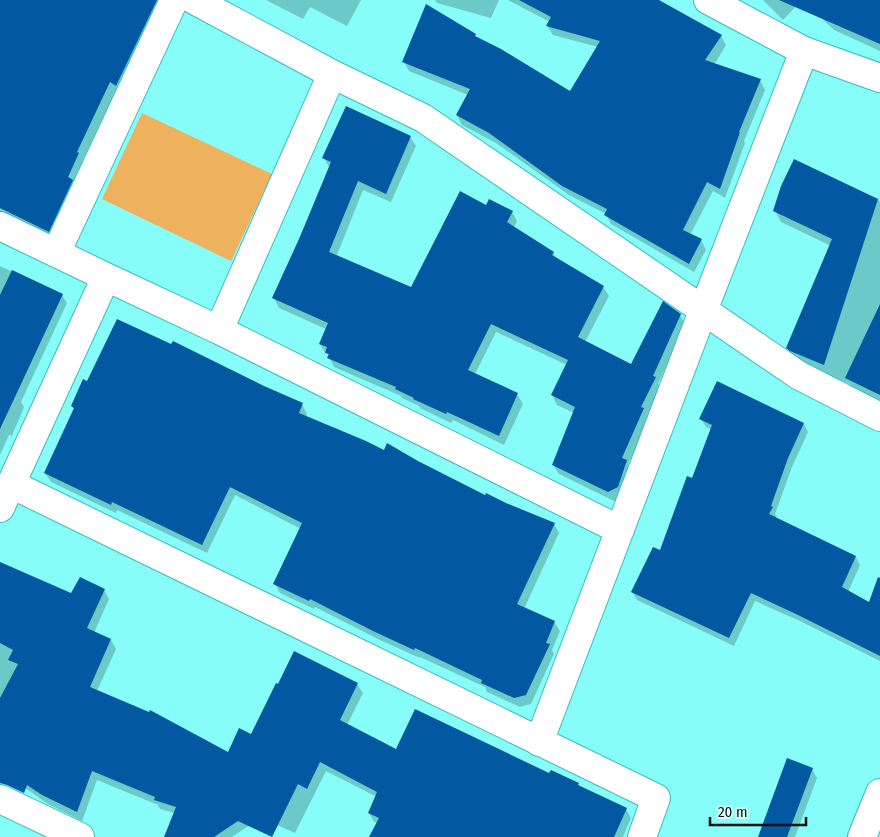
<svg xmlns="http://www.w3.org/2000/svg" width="880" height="837" font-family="'Fira Sans Condensed',sans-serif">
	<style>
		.green { fill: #eeb15e }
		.shadow { fill: #0003 }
		.building { fill: #0358a2 }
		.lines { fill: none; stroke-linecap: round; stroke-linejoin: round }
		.street-casing { stroke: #3cbbb8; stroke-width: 30 }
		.street { stroke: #fff; stroke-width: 28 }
	</style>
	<rect width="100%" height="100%" fill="#86fdf9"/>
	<path class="green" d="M142 113 272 174 231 261 102 199Z"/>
	<path class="shadow" d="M0 0H167L122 94 116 91 82 161 83 163 54 240 0 213Z
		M266 0H361L347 26 310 7 303 19Z
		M435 0H499L491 18 437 3Z
		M508 0H656L721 36 726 45 714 65 760 80 765 90 744 141 745 143 725 198 713 191 690 235 701 240 706 250 694 272 611 224 606 214 569 195 496 143 462 125 457 115 468 95 409 71 404 62 475 35 477 38 570 92 598 47 553 35 547 26 550 22Z
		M763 0H802L783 20Z
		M802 0H880V51L834 30Z
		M410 137 416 146 391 202 363 190 337 255 412 288 487 206 512 212 517 221 514 227 553 252 556 258 603 287 609 296 585 342 632 366 680 315 685 324 658 384 660 387 647 415 649 419 628 464 631 470 623 497 614 501 559 474 553 465 574 413 557 405 552 395 567 365 496 332 475 374 517 394 523 404 504 445 453 420 451 423 420 408 419 406 402 398 401 396 334 367 327 353H325L320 344 326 329 279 308 274 298 301 240 329 167 324 158Z
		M794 161 880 201V403L853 389 850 384 798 362 794 359 787 348 831 246 781 222 775 211Z
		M0 266 62 295 67 303 21 402 24 407 12 436 9 435 0 455Z
		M302 404 307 414 306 417 486 497 554 524 559 533 524 609 554 622 560 631 552 650 554 654 531 704 520 707 487 692 485 687 420 657V658L380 640 315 607 314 609 280 593 275 584 301 529 235 495 207 553 117 510 116 513 51 482 45 473 75 410 72 406Z
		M701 419 804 424 808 432 792 467 775 514 777 516 775 519 856 557 860 565 848 592 880 610V661L802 622 755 601 734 646 637 600 632 592 660 552 693 479 712 430 706 427Z
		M0 563 72 595 104 590 109 599 94 633 111 640 116 649 97 691 228 754 252 736 357 684 363 693 347 725 397 751 550 774 578 784 579 787 626 809 631 818 623 837H371L377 823 374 822 369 813 377 797 326 771 295 833 277 825 275 808 232 837H167L175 813 160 809 158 805 97 780 82 821 48 804 25 788 0 776Z
		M812 769 817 778 795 837H759Z"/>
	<path class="building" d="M0 0H157L116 86 110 82 77 152 79 153 68 177 73 180 49 232 0 208Z
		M519 0H659L722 35 705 60 761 79 739 132H740L720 189 707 182 683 230 702 239 689 264 604 215 607 209 562 186 489 133 456 115 470 89 402 62 426 4 476 34 475 36 501 49 570 91 600 41 546 26 551 17Z
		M779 0H880V44Z
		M346 106 411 136 386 194 358 181 329 252 411 287 460 191 486 205 489 199 513 211 507 222 554 252 552 255 604 286 578 337 631 364 663 301 681 314 653 376 656 377 641 407 644 408 622 458 627 460 618 487 608 492 552 465 575 407 551 395 568 360 491 324 468 370 518 393 499 436 447 412 446 414 413 399 414 398 395 389 396 387 327 358 329 354 325 353 327 347 319 344 328 323 272 298 299 239 331 162 322 158Z
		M794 159 878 199 824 365 790 351 786 348 832 239 773 211 781 186Z
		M12 270 63 294 0 429V295Z
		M880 304V395L845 378Z
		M117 319 171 344 173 341 264 386 303 403 299 413 366 441 384 450 387 443 418 461 485 495 486 493 506 503 555 523 517 604 555 621 546 643 550 644 526 695 514 698 481 683 482 680 415 648 414 650 373 631 310 599 309 601 273 584 302 523 230 487 202 545 112 502 111 505 44 473 74 408 71 406 83 379 87 381Z
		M717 381 804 423 788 458 771 506 773 507 769 514 856 556 842 587 869 602 878 577 880 578V656L796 614 751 593 729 638 631 592 653 547 660 550 687 476 692 478 712 425 699 419Z
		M0 562 71 593 80 577 105 589 87 628 111 639 90 687 149 712 150 710 228 752 239 728 251 734 276 683 278 684 294 651 358 683 340 720 396 749 415 709 549 773 551 770 579 783 578 785 627 808 614 837H369L379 818 368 813 377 792 320 762 307 789 298 784 272 837 238 821 214 837H164L176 807 154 800 155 797 92 771 77 812 42 795 27 785 24 793 7 785 0 783V698L18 664 8 660 13 650 0 643Z
		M787 758 813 768 787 837H758Z"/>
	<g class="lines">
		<g class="street-casing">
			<path id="street" d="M194 0 332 74 423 118 798 375 880 417
				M708 0 804 51 880 78
				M0 226 106 277 219 330 620 530
				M56 253 174 0
				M219 330 332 74
				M11 484 656 798 642 837
				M0 508 106 277
				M539 742 703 311 804 51
				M0 799 80 837
				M862 837 880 793"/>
		</g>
		<use href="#street" class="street"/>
	</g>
	<path d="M710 817v8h96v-8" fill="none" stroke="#001413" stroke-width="2.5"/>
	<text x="718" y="817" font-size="15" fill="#001413" stroke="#d2fdfa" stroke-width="4" paint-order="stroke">20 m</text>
</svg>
